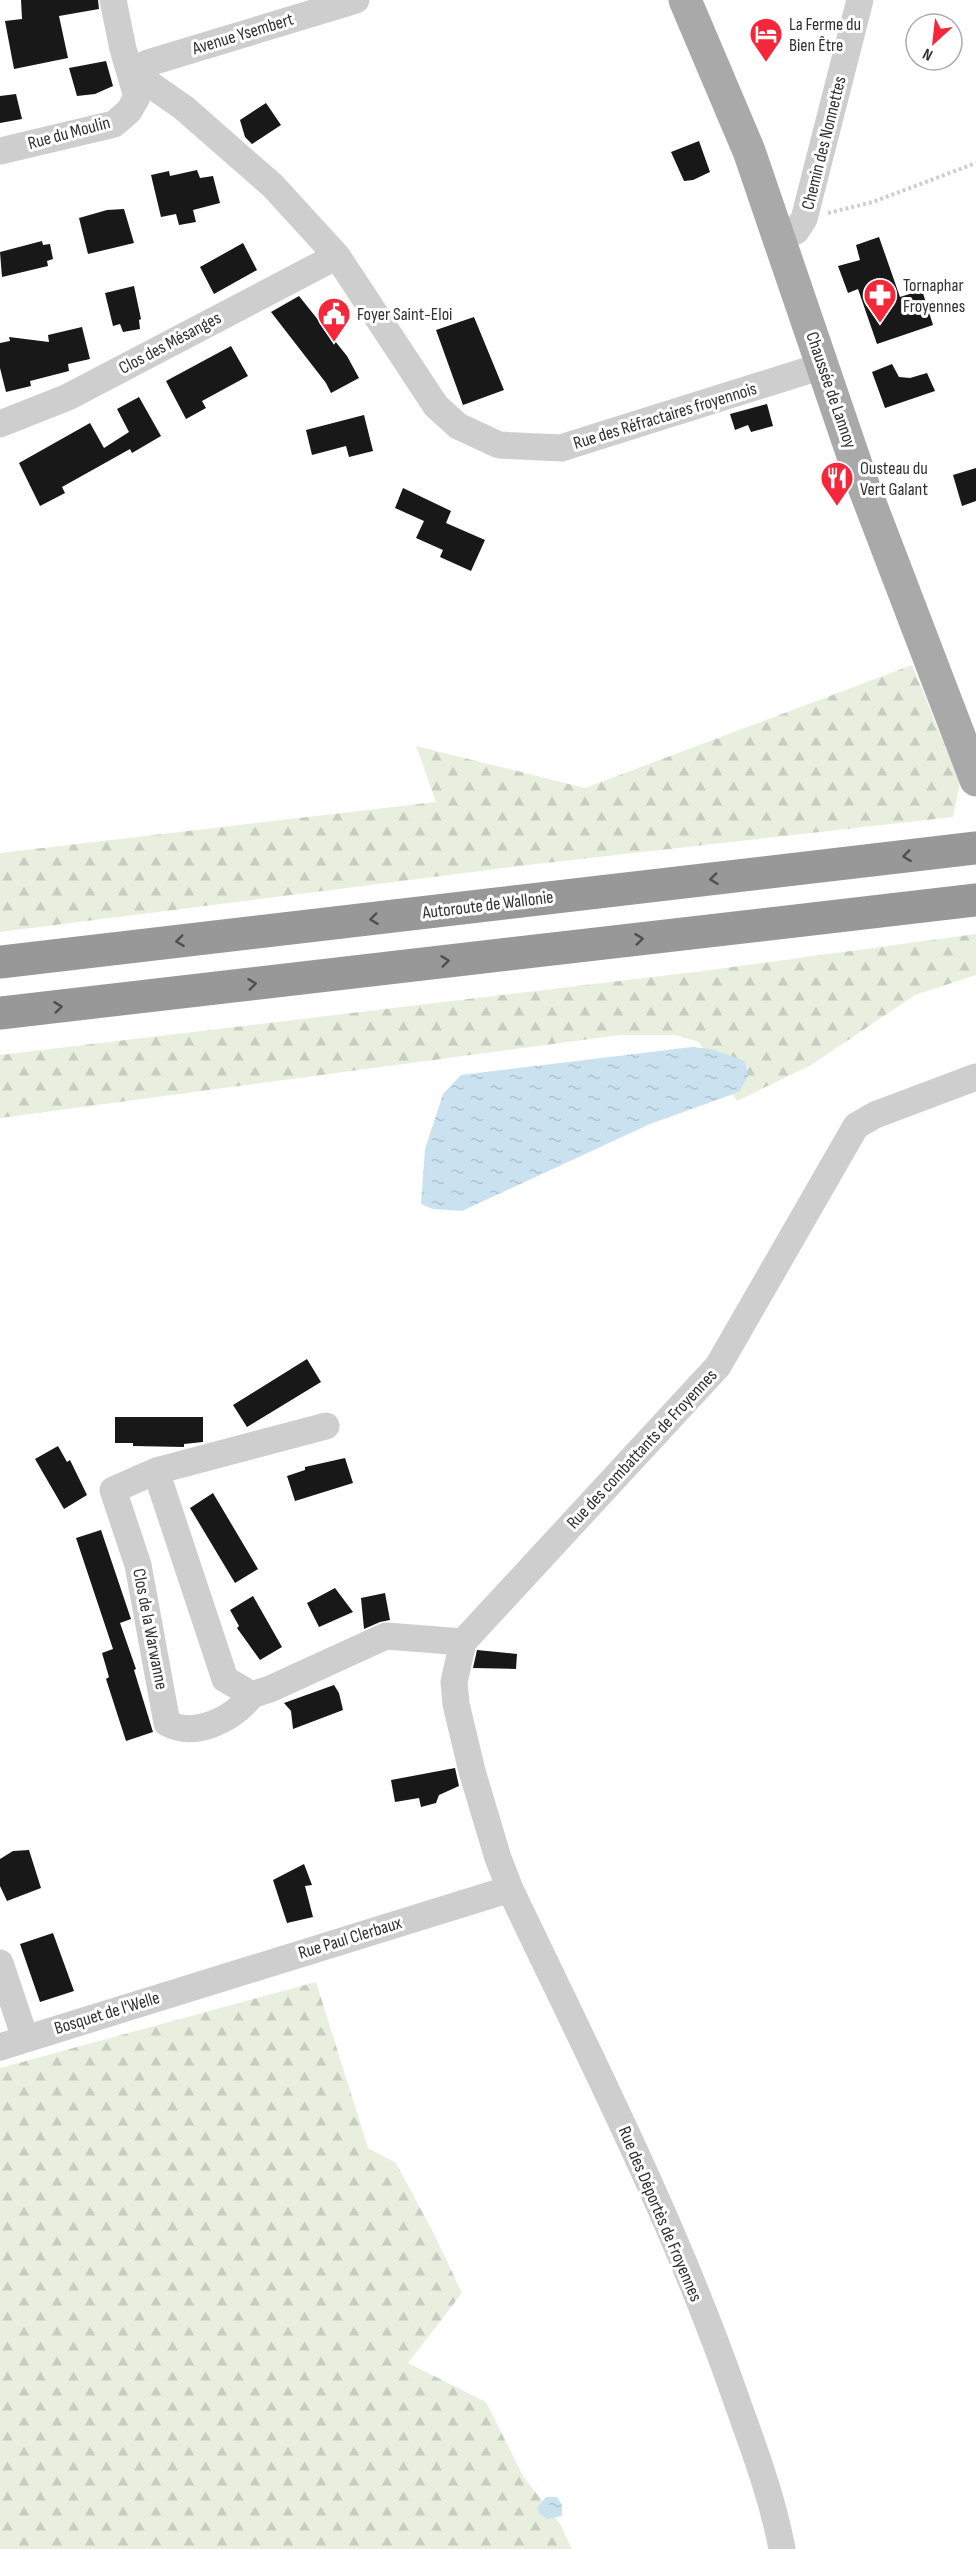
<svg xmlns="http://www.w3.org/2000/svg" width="976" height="2549" font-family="'Sofia Sans Condensed',sans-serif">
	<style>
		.forest { fill: url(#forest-firs) }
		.water { fill: url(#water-ripples) }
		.building { fill: #181818 }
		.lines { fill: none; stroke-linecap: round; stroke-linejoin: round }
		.path { stroke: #cecece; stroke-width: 4; stroke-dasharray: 3 3; stroke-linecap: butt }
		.minor { stroke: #cecece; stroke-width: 27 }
		.major { stroke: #a9a9a9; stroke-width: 33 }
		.highway { stroke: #989898; stroke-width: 33 }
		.oneway { stroke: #505050 }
		.labels { text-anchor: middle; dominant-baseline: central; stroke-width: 6; stroke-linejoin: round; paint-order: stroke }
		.poi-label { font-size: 18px; fill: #313131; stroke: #fff; text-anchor: start }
		.street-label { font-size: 18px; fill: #313131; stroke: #fff }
	</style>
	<defs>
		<pattern id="forest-firs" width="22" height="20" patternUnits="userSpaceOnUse" patternTransform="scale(1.5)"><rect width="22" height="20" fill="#e8efdf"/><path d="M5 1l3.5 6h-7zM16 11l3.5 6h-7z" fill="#c7cdc0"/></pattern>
		<pattern id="water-ripples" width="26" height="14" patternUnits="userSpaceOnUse" patternTransform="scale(1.5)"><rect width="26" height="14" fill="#cae2f0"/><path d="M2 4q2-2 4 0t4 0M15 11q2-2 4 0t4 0" fill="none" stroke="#aec2ce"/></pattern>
	</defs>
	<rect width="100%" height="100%" fill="#fff"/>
	<path class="forest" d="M912 665 960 783 953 817 519 866 0 932V853L436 802 416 746 585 788Z
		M976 934V975L915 995 811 1065 737 1101 699 1042 675 1035H620L0 1118V1055L703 971Z
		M316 1982 368 2148 396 2163 434 2234 462 2293 408 2363 486 2402 523 2476 560 2524 572 2549H0V2068Z"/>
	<path class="water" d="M692 1047 711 1049 745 1061 748 1076 739 1092 650 1124 462 1211 433 1209 421 1204 425 1149 443 1094 461 1075Z
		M546 2497H557L562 2505V2516L547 2519 540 2514 537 2508Z"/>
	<path class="building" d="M21 0H98L99 9 59 16 68 58 14 69 5 21 22 19Z
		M106 61 113 86 95 94 77 96 69 68Z
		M16 94 22 119 0 123V96Z
		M266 103 281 125 252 144 245 137 240 120Z
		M699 141 710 172 693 180 684 181 671 152Z
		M197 170 200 178 213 176 220 203 193 210 196 222 179 225 176 214 161 217 151 175 169 171 170 176Z
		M124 209 134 243 88 254 79 218 107 210Z
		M879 237 900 297 922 290 933 325 877 344 858 289 848 293 838 266 860 260 856 245Z
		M42 241 43 245 50 244 53 259 47 261 48 266 2 277 0 252Z
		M243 243 257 270 214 294 200 267Z
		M134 286 141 319 139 320 140 329 123 332 120 324 113 326 105 293Z
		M299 296 347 356 359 378 331 393 326 383 271 312Z
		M474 317 504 390 463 405 436 330Z
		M82 327 90 359 68 364 69 371 30 381 31 386 6 392 0 368V343L10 341 9 337 49 342 48 335Z
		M231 346 248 376 202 401 206 408 186 419 166 381Z
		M892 364 899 377 910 378 927 373 935 391 885 408 872 372Z
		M139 397 161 436 132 453 130 449 62 487 65 493 40 506 19 463 90 423 104 448 129 432 117 409Z
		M767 404 773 426 751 432 748 425 735 430 730 414Z
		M364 415 373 451 349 457 346 446 312 455 306 430Z
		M976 468V501L962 506 953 475Z
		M403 488 451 511 446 523 485 540 471 571 440 557 443 550 416 538 424 521 395 508Z
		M307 1359 321 1382 247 1427 233 1405Z
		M115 1417H203V1442L184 1444V1447L133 1446V1443H115Z
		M58 1446 67 1462 70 1460 87 1495 64 1509 35 1459Z
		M345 1458 353 1483 295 1501 287 1476 305 1470V1467Z
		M213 1493 258 1569 235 1583 190 1508Z
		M101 1530 131 1619 120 1623 136 1669 134 1670 153 1732 126 1741 106 1679 109 1677 102 1653 113 1649 76 1538Z
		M335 1588 353 1612 319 1627 307 1603Z
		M385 1593 390 1620 380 1622 364 1629 361 1598Z
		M253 1596 282 1647 260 1660 237 1628 239 1626 230 1610Z
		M477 1650 517 1654 516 1669 473 1668Z
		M334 1685 339 1693 343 1710 293 1729 291 1711 284 1703Z
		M455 1768 459 1786 439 1795 436 1803 421 1807 419 1798 395 1802 391 1780Z
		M29 1850 41 1888 7 1901 0 1886V1859L13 1851Z
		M304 1864 312 1885 305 1886 313 1917 287 1923 273 1880Z
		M53 1933 74 1991 40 2002 20 1944Z"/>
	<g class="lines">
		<path class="path" d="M828 213 873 202 976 163"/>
		<path class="minor" d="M131 71 184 108 273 186 337 256 436 406 458 426 499 445 561 448 822 366
			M131 71 148 63 356 0
			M0 151 114 124 129 111 137 97 123 49 113 0
			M779 239 796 231 804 219 860 0
			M0 424 68 397 337 256
			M326 1426 156 1471 225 1679 252 1695 270 1689 386 1636 463 1642
			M156 1471 113 1490 138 1565 167 1723C196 1739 234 1718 252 1695
			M0 1963 25 2038
			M0 2047 510 1889
			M782 2549C772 2495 752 2444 734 2393 673 2219 589 2055 510 1889L498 1858 472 1771 456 1704 454 1682 463 1642 718 1366 856 1126 875 1115 976 1077"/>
		<path class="major" d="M685 0 749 151 862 482 976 780"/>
		<path class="highway" d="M0 962 976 848
			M0 1013 976 900"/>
	</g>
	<defs><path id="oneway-chevron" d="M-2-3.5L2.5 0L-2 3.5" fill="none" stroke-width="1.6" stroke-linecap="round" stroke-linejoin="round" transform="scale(1.5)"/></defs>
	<g class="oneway">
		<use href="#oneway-chevron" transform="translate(907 856) rotate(173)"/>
		<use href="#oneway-chevron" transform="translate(714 879) rotate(173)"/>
		<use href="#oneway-chevron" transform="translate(374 919) rotate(173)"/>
		<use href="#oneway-chevron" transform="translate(639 939) rotate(-7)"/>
		<use href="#oneway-chevron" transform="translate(180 941) rotate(173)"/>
		<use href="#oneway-chevron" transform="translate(445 961) rotate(-7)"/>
		<use href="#oneway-chevron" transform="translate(252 984) rotate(-7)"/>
		<use href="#oneway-chevron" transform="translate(58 1007) rotate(-7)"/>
	</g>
	<defs>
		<g id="hotel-pin" transform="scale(1.725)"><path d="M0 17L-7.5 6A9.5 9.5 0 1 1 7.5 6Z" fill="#f4273b" stroke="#fff"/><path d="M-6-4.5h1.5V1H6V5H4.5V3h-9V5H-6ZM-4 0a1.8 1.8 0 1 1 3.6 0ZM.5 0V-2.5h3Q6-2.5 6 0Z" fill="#fff"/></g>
		<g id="pharmacy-pin" transform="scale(1.725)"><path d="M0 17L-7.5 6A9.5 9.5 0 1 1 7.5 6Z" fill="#f4273b" stroke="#fff"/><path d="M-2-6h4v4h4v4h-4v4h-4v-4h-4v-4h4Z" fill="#fff"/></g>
		<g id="civic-pin" transform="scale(1.725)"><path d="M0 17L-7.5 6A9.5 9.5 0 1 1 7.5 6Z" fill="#f4273b" stroke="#fff"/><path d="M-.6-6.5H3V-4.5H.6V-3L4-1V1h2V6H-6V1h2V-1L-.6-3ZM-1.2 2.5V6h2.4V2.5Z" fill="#fff"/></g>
		<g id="restaurant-pin" transform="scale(1.725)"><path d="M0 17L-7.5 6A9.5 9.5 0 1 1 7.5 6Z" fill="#f4273b" stroke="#fff"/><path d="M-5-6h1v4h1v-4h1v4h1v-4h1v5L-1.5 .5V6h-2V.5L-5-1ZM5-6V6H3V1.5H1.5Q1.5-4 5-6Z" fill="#fff"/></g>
	</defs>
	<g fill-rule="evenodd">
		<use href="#hotel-pin" x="766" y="34"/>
		<use href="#pharmacy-pin" x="880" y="295"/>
		<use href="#civic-pin" x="334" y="314"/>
		<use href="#restaurant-pin" x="837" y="478"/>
	</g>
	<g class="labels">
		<g class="poi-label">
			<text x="789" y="24">La Ferme du<tspan x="789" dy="21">Bien Être</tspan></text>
			<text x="903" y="285">Tornaphar<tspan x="903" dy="21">Froyennes</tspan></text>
			<text x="357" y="314">Foyer Saint-Eloi</text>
			<text x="860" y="468">Ousteau du<tspan x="860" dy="21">Vert Galant</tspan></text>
		</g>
		<g class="street-label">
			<text transform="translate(243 34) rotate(-17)">Avenue Ysembert</text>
			<text transform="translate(69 133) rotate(-15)">Rue du Moulin</text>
			<text transform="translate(824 143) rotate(-76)">Chemin des Nonnettes</text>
			<text transform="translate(170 343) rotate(-28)">Clos des Mésanges</text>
			<text transform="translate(831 390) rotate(71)">Chaussée de Lannoy</text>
			<text transform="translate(665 416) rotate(-17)">Rue des Réfractaires froyennois</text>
			<text transform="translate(488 905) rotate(-7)">Autoroute de Wallonie</text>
			<text transform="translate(642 1449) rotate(-47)">Rue des combattants de Froyennes</text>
			<text transform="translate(150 1629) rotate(79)">Clos de la Warwanne</text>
			<text transform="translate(350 1938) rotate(-17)">Rue Paul Clerbaux</text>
			<text transform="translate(107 2013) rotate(-17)">Bosquet de l'Welle</text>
			<text transform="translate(660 2214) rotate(67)">Rue des Déportès de Froyennes</text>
		</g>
	</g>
	<g transform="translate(934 42) rotate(207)"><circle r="28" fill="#ffffff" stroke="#adadad" stroke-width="1.5"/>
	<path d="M0-4.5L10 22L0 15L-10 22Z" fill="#f4273b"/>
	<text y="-9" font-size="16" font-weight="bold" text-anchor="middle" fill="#313131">N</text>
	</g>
</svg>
